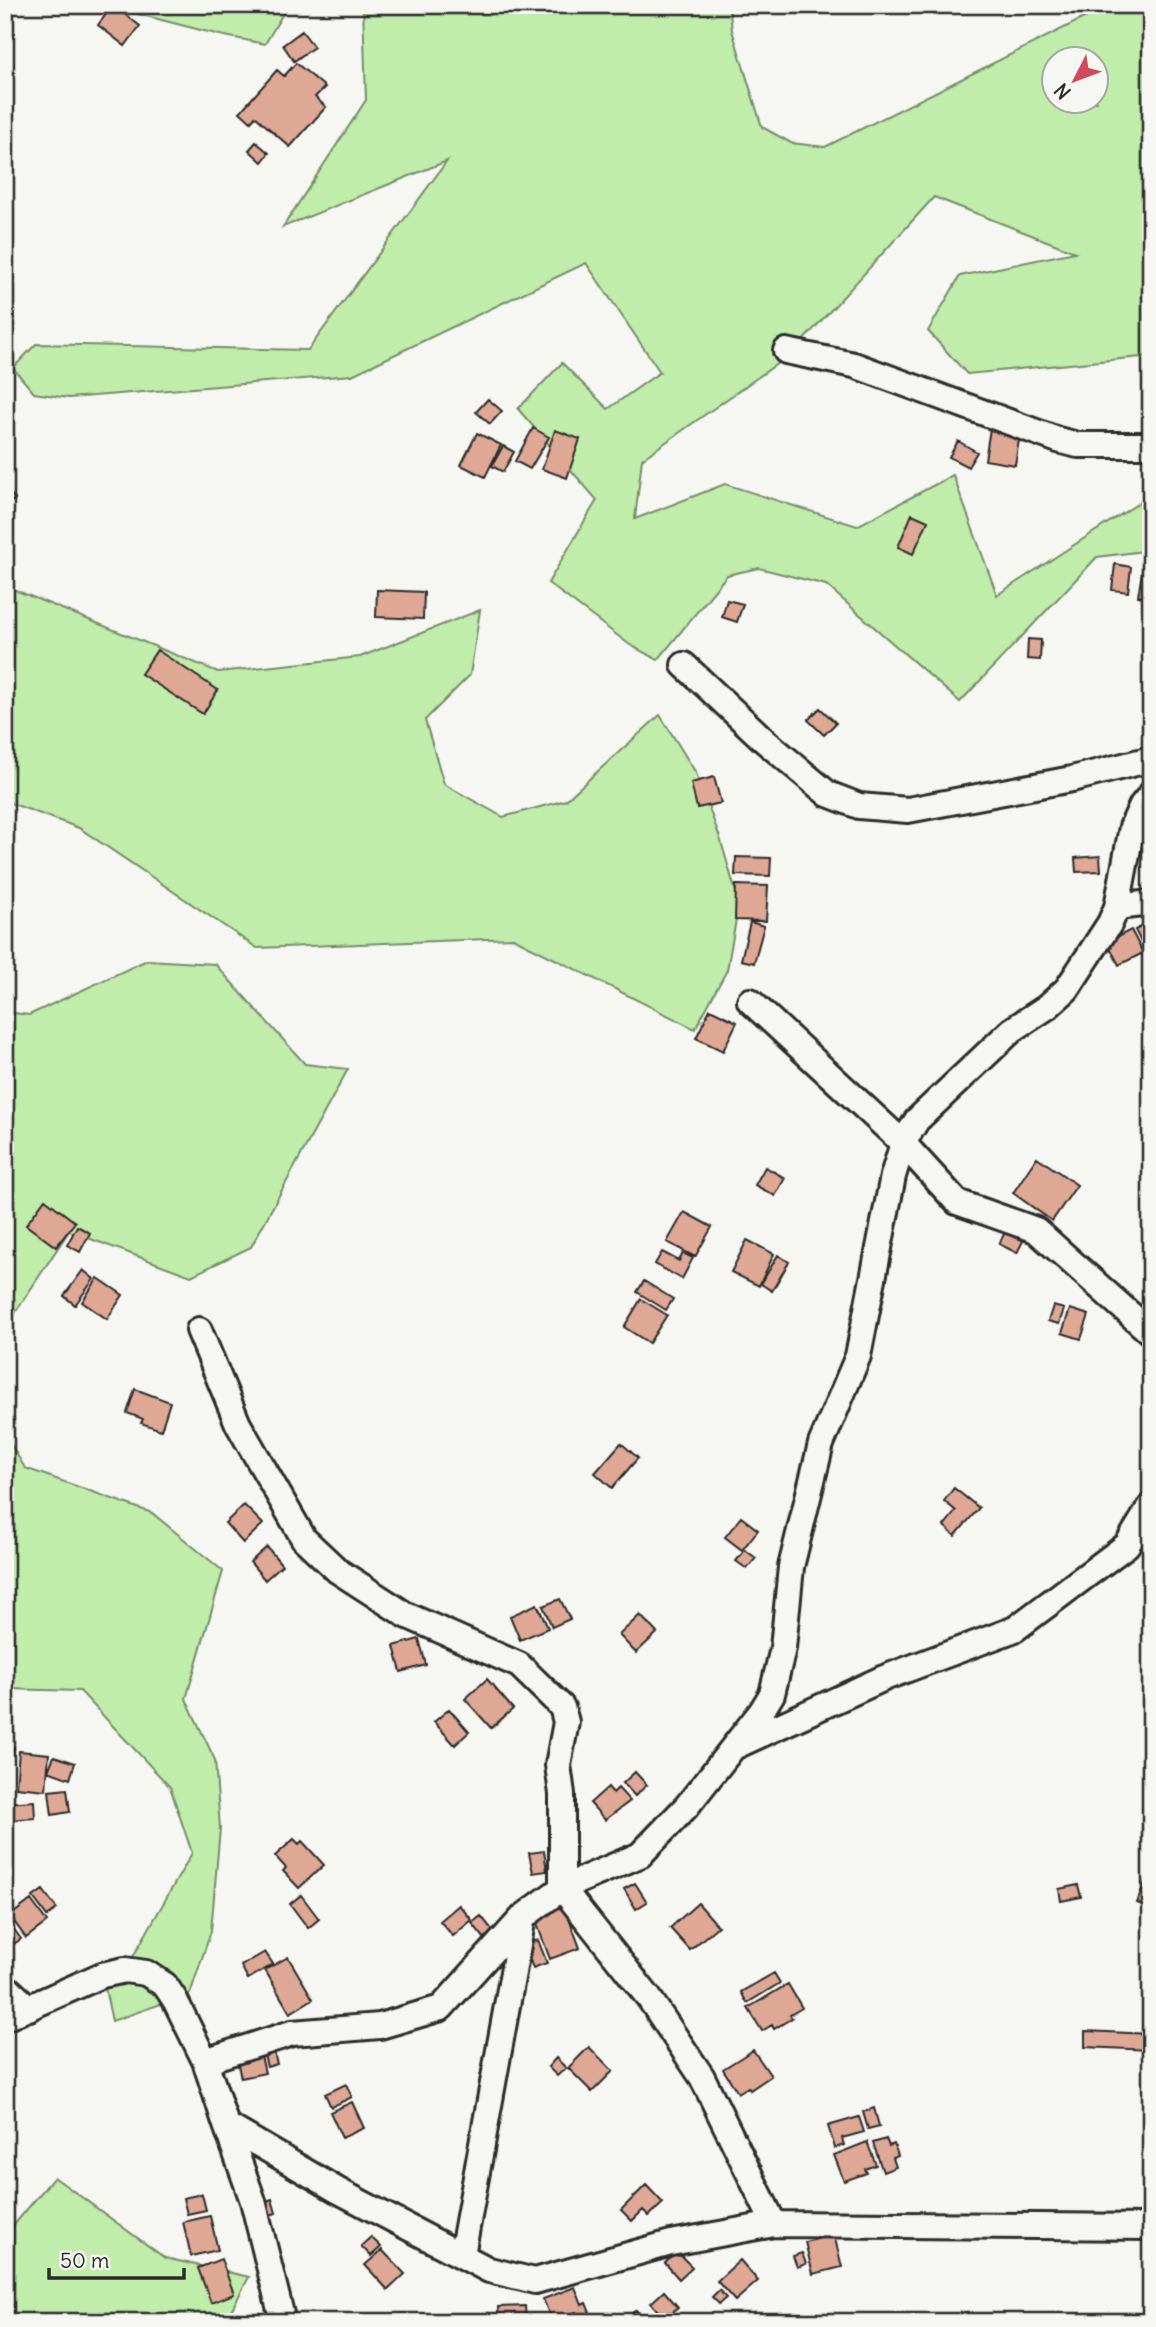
<svg xmlns="http://www.w3.org/2000/svg" width="1156" height="2327" font-family="Delius,sans-serif">
	<style>
		.green { fill: #c0edaa; stroke: #768c6a; stroke-width: 2; fill-rule: evenodd }
		.building { fill: #dea894; stroke: #2b2b2b; stroke-width: 2 }
		.lines { fill: none; stroke-linecap: round; stroke-linejoin: round }
		.minor-casing { stroke: #2b2b2b; stroke-width: 30 }
		.minor { stroke: #f6f6f2; stroke-width: 24 }
	</style>
	<rect width="100%" height="100%" fill="#f6f6f2"/>
	<filter id="ink" filterUnits="userSpaceOnUse"><feTurbulence type="fractalNoise" baseFrequency=".0143" numOctaves="2"/><feDisplacementMap in="SourceGraphic" scale="14" xChannelSelector="R" yChannelSelector="G"/><feConvolveMatrix kernelMatrix="1 2 1 2 8 2 1 2 1" color-interpolation-filters="sRGB"/></filter>
	<g filter="url(#ink)">
		<path class="green" d="M103 5H288L265 44 220 35Z
			M363 5H729L732 30 762 127 791 143 825 147 1110 5H1151V356L967 374 928 331 960 276 1075 252 934 197 791 354 642 459 635 519 725 484 857 526 953 475 997 595 1151 495V550L1097 557 960 702 826 585 759 568 727 575 658 660 630 645 548 583 597 500 518 409 562 363 608 409 660 372 586 263 352 375 69 398 34 393 13 368 36 344 308 350 447 161 283 227 366 100ZM1054 60H1096V102H1054Z
			M5 586 218 672 360 657 480 610 470 675 425 720 444 784 503 817 566 800 660 715 696 773 720 838 739 903 727 970 695 1029 513 938 257 948 79 828 5 801Z
			M147 960 215 964 305 1064 348 1069 251 1247 191 1276 69 1231 5 1328V1012L29 1015Z
			M5 1435 25 1468 152 1513 223 1571 186 1699 215 1760 220 1828 211 1931 190 1994 112 2021 102 1975 126 1969 192 1853 170 1787 80 1691 5 1689Z
			M54 2177 165 2258 249 2277 225 2322H16L10 2294 13 2226Z"/>
		<path class="building" d="M113 5 140 26 125 46 98 25Z
			M302 31 314 47 294 61 283 45Z
			M296 63 325 87 315 97 326 107 290 147 255 116 251 122 240 112 277 70 284 76Z
			M256 142 269 153 262 162 249 150Z
			M488 399 502 411 490 424 476 412Z
			M991 422 1021 427 1015 465 985 460Z
			M533 428 549 437 530 469 515 461Z
			M555 430 580 439 567 478 542 469Z
			M477 433 501 445 485 477 461 465Z
			M958 441 977 452 968 467 949 457Z
			M503 446 514 452 503 472 492 466Z
			M5 487 15 499 5 507Z
			M912 514 928 521 913 554 898 547Z
			M1115 564 1131 567 1128 592 1112 590Z
			M1143 567 1151 569 1147 598 1138 596Z
			M377 590 424 592 423 619 376 617Z
			M727 600 743 604 737 622 722 617Z
			M1028 639 1041 640 1040 660 1027 659Z
			M157 650 218 690 203 714 141 674Z
			M820 708 836 723 824 735 808 720Z
			M714 777 721 803 697 808 691 783Z
			M1100 856 1101 871 1076 872 1075 858Z
			M736 857 771 858 770 876 735 875Z
			M736 885 768 886 766 921 735 920Z
			M750 922 764 926 754 963 741 960Z
			M1149 923 1151 949 1146 952 1135 930Z
			M1131 930 1143 953 1119 965 1107 942Z
			M710 1009 737 1022 723 1051 696 1038Z
			M5 1139 13 1145 5 1156Z
			M1037 1157 1077 1185 1052 1221 1013 1193Z
			M765 1167 785 1178 775 1196 755 1185Z
			M45 1199 75 1222 56 1247 26 1225Z
			M684 1212 712 1227 695 1257 667 1242Z
			M77 1226 90 1233 80 1252 67 1245Z
			M1006 1230 1024 1239 1017 1253 999 1244Z
			M747 1240 774 1254 759 1286 731 1272Z
			M662 1252 679 1261 683 1253 693 1258 682 1279 655 1264Z
			M778 1255 789 1262 772 1291 761 1284Z
			M83 1270 94 1279 75 1305 64 1296Z
			M98 1278 123 1295 107 1319 82 1302Z
			M644 1281 673 1299 666 1310 637 1292Z
			M641 1299 667 1315 649 1343 624 1327Z
			M1053 1306 1064 1309 1059 1324 1048 1321Z
			M1070 1309 1089 1315 1081 1339 1062 1333Z
			M135 1389 170 1402 161 1430 141 1423 143 1419 127 1413Z
			M621 1443 638 1458 612 1488 595 1473Z
			M954 1488 979 1508 955 1536 944 1526 956 1511 944 1501Z
			M244 1505 263 1524 243 1543 225 1523Z
			M741 1517 758 1530 742 1550 725 1537Z
			M267 1547 282 1565 265 1580 250 1562Z
			M745 1550 756 1558 747 1569 736 1561Z
			M560 1599 570 1619 552 1627 543 1606Z
			M537 1604 548 1628 520 1640 510 1616Z
			M640 1615 657 1633 636 1653 619 1635Z
			M419 1639 426 1665 401 1672 394 1646Z
			M487 1679 513 1709 491 1728 465 1699Z
			M449 1709 469 1732 455 1745 434 1722Z
			M5 1744 14 1747 10 1758 5 1756Z
			M19 1751 49 1754 46 1790 16 1787Z
			M54 1756 75 1763 70 1779 48 1771Z
			M635 1772 647 1785 635 1796 623 1783Z
			M608 1787 613 1793 618 1788 630 1801 605 1820 590 1803Z
			M67 1789 70 1812 52 1815 49 1791Z
			M34 1801 35 1818 5 1820V1803Z
			M294 1839 299 1844 302 1841 324 1865 299 1888 283 1871 286 1868 275 1856Z
			M544 1851 547 1871 533 1873 529 1853Z
			M1145 1882 1151 1884V1909L1137 1903Z
			M635 1883 647 1902 636 1909 624 1889Z
			M1078 1885 1081 1897 1061 1901 1059 1889Z
			M43 1890 57 1909 47 1916 33 1897Z
			M301 1895 319 1919 308 1928 290 1904Z
			M31 1900 47 1922 26 1938 10 1916Z
			M698 1903 718 1926 690 1950 670 1928Z
			M459 1905 472 1920 453 1936 440 1921Z
			M564 1905 580 1948 550 1959 534 1916Z
			M481 1916 494 1932 485 1939 472 1923Z
			M11 1925 21 1939 5 1950V1929Z
			M538 1940 547 1963 533 1968 524 1945Z
			M265 1952 273 1964 248 1979 241 1966Z
			M288 1957 313 1999 290 2013 265 1970Z
			M774 1973 780 1983 747 2003 741 1992Z
			M788 1984 802 2008 790 2015 792 2018 774 2029 772 2025 762 2031 748 2008Z
			M1085 2031 1151 2034V2050L1085 2047Z
			M259 2047 265 2073 241 2078 235 2052Z
			M589 2047 613 2071 592 2092 568 2068Z
			M753 2050 771 2076 750 2090 748 2087 738 2093 723 2069Z
			M274 2053 277 2064 267 2067 264 2055Z
			M556 2058 566 2068 557 2076 548 2067Z
			M346 2084 352 2097 331 2107 325 2094Z
			M352 2102 364 2128 342 2138 330 2112Z
			M874 2108 879 2126 868 2129 863 2112Z
			M859 2117 864 2132 842 2138 844 2145 835 2148 828 2126Z
			M886 2139 889 2146 894 2144 898 2156 893 2158 896 2167 883 2172 873 2143Z
			M867 2142 876 2165 865 2169 867 2173 844 2181 834 2155Z
			M646 2185 663 2203 649 2216 643 2210 632 2221 621 2210Z
			M202 2194 206 2210 187 2214 183 2198Z
			M272 2199 276 2213 255 2220 251 2206Z
			M210 2216 218 2250 191 2256 183 2222Z
			M834 2235 842 2267 813 2274 805 2242Z
			M371 2237 381 2247 371 2256 361 2246Z
			M382 2250 405 2274 388 2290 365 2265Z
			M677 2252 692 2267 679 2279 665 2263Z
			M802 2253 806 2264 797 2267 793 2256Z
			M221 2259 234 2294 211 2303 198 2268Z
			M740 2260 758 2281 735 2301 717 2281Z
			M575 2287 582 2305 586 2303 590 2313 578 2318 576 2312 552 2321 543 2299Z
			M719 2290 726 2298 719 2304 712 2297Z
			M664 2291 678 2307 665 2319 651 2303Z
			M525 2306 526 2322H499L498 2307Z
			M636 2310 647 2322H622Z"/>
		<g class="lines">
			<g class="minor-casing">
				<path id="minor" d="M786 351 854 365 1058 440 1078 445H1151
					M684 665 765 741 828 794 859 806 908 810 1072 779 1151 759
					M1117 907 1151 903
					M750 1001 903 1143 957 1202 1036 1230 1151 1333
					M199 1330 238 1424 304 1539 338 1571 406 1615 519 1665 562 1707 566 1722 558 1765 562 1794V1888L649 1998 702 2077 774 2224
					M738 1745 884 1678 1015 1629 1127 1545 1151 1506
					M5 1986 29 2008
					M5 2018 102 1975 125 1970 146 1973 165 1985 175 2000 205 2061 226 2125 337 2190 489 2270 535 2281 671 2243 774 2224 1151 2227
					M205 2061 292 2033 380 2026 441 2008 523 1917 562 1888 640 1855 687 1806 761 1712 772 1694 783 1648 791 1567 821 1444 858 1356 893 1176 903 1143 917 1120 1012 1030 1047 1007 1067 989 1110 923 1117 907 1132 827 1142 805 1151 794
					M226 2125 253 2201 283 2322
					M462 2255 523 1917"/>
			</g>
			<use href="#minor" class="minor"/>
		</g>
	</g>
	<rect width="1156" height="2327" fill="none" stroke="#f6f6f2" stroke-width="28"/>
	<rect x="14" y="14" width="1128" height="2299" fill="none" stroke="#2b2b2b" stroke-width="2.5" filter="url(#ink)"/>
	<g transform="translate(1075 80) rotate(228)"><circle r="33" fill="#f6f6f2" stroke="#a5a5a2" stroke-width="2"/>
	<path d="M0-5L12 26L0 18L-12 26Z" fill="#d1495b"/>
	<text y="-10" font-size="19" font-weight="bold" text-anchor="middle" fill="#2b2b2b">N</text>
	</g>
	<path d="M49 2268v10h135v-10" fill="none" stroke="#2b2b2b" stroke-width="3.5"/>
	<text x="60" y="2268" font-size="21" fill="#2b2b2b" stroke="#f6f6f2" stroke-width="5" paint-order="stroke">50 m</text>
</svg>
